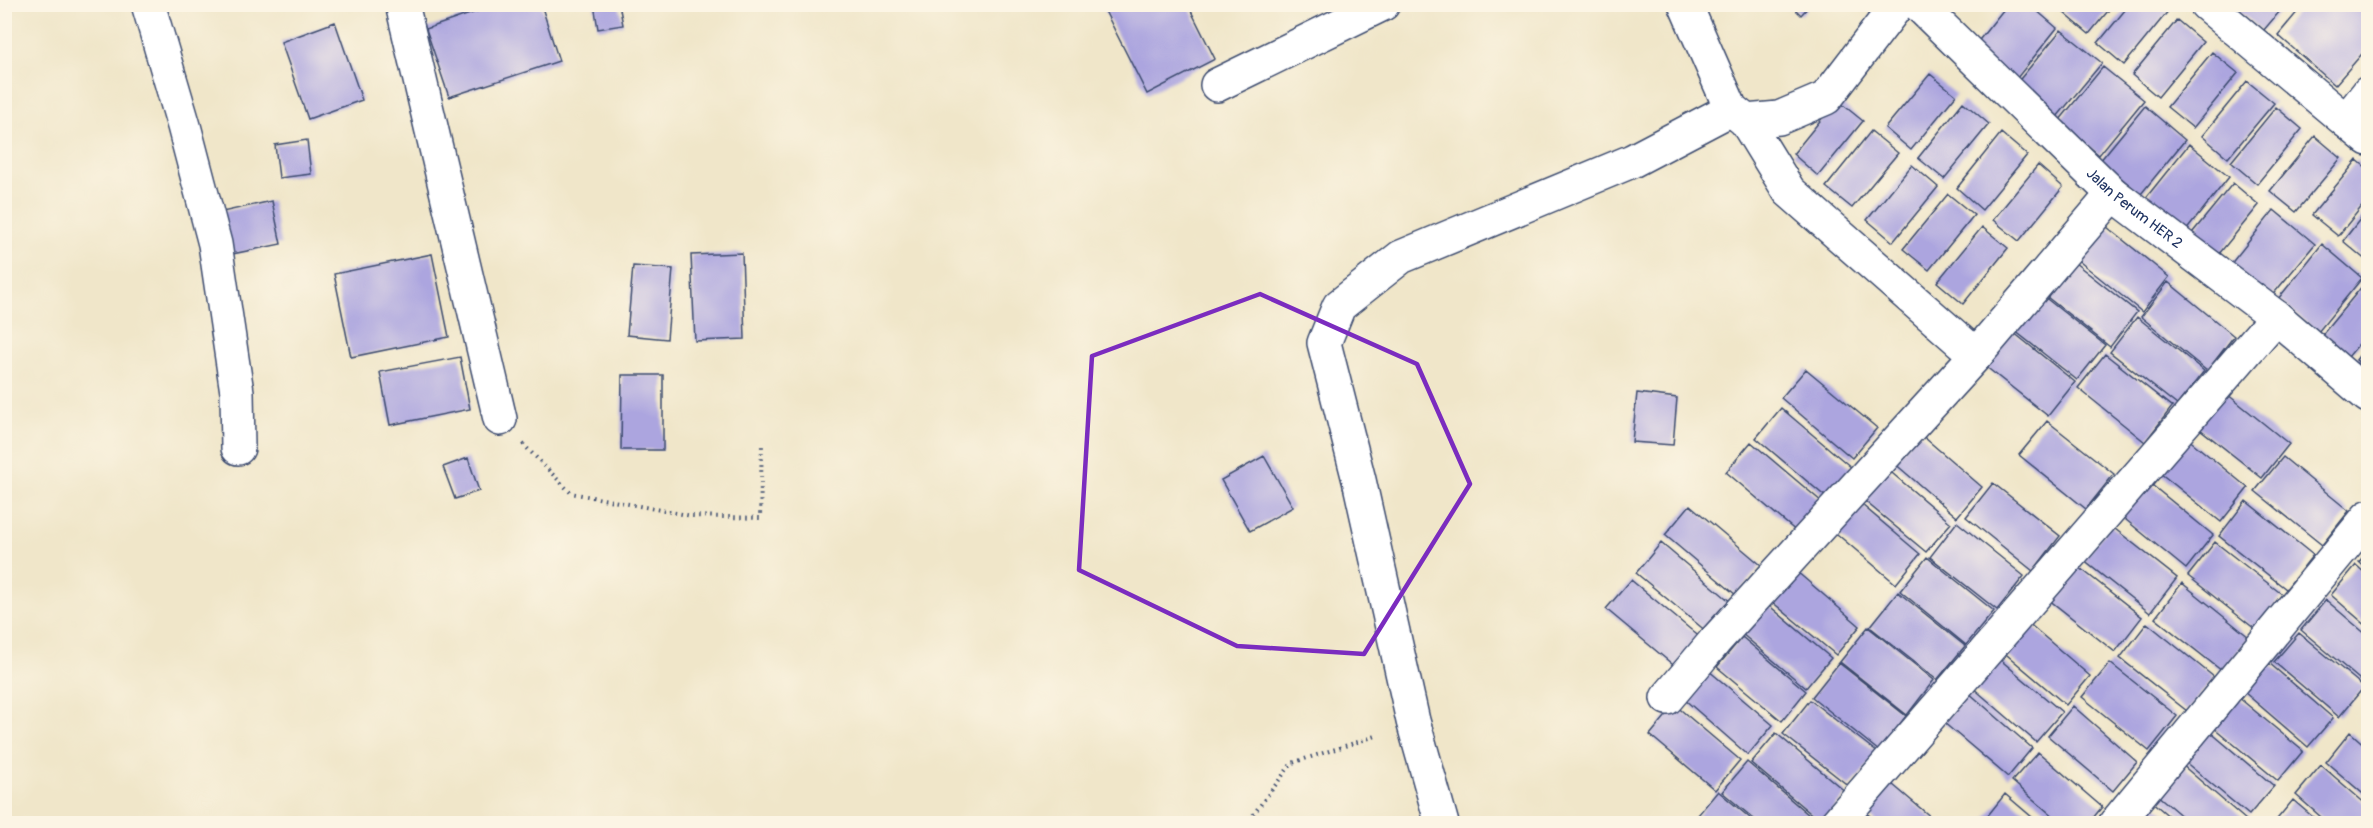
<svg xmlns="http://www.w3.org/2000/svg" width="2373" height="828" font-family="Pangolin,sans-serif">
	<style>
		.building { fill: #aca5df }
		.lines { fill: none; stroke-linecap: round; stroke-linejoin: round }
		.street-casing { stroke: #3b4a6e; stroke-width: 36 }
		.path { stroke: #3b4a6e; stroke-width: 4; stroke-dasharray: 1.5 4.5; stroke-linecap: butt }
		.street { stroke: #fff; stroke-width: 33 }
		.marked { fill: none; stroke: #7b2cbf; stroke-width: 4.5; stroke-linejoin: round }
		.labels { text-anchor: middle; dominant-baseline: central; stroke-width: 4.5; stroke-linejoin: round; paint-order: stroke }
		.street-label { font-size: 15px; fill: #1b2f5e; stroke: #fcf5e5 }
	</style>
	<rect width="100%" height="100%" fill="#fcf5e5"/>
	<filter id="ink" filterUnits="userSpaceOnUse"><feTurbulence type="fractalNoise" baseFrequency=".0167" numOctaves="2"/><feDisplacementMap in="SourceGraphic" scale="12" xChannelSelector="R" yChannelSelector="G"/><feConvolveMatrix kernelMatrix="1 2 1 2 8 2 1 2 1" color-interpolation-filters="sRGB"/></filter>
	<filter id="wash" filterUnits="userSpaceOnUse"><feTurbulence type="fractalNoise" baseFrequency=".008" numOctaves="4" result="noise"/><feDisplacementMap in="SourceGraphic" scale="24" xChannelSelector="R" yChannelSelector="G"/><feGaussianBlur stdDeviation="1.35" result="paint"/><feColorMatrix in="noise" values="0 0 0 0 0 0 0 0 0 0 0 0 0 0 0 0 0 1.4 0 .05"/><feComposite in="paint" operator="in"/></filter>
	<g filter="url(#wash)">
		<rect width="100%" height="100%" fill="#f0e6c9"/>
		<g id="blocks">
			<path class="building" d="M499 4H541L559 61 449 97 426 29Z
				M594 4H619L623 25 598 29Z
				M1790 4H1811L1801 15Z
				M2008 4H2029L2057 28 2013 83 1972 49Z
				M2130 4H2163L2169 10 2124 65 2098 43Z
				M2230 4H2286L2263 31Z
				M2304 4H2355L2368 16V47L2335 85 2278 35Z
				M1102 5H1188L1215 59 1147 94Z
				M2070 5H2113L2089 34 2063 12Z
				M2177 20 2203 42 2158 97 2132 75Z
				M335 22 362 100 308 119 281 42Z
				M2061 30 2102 63 2056 118 2016 84Z
				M2212 52 2238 73 2193 128 2167 107Z
				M2103 67 2144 100 2099 155 2059 121Z
				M1930 74 1956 95 1911 150 1885 128Z
				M2247 81 2274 103 2228 158 2202 136Z
				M1837 100 1863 121 1818 176 1793 154Z
				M1963 102 1989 124 1944 179 1918 158Z
				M2145 106 2185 140 2141 194 2100 161Z
				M2276 107 2302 129 2257 184 2231 162Z
				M1871 131 1898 153 1852 208 1826 187Z
				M2001 133 2027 155 1982 210 1957 188Z
				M2315 136 2341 158 2296 212 2270 191Z
				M307 140 311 174 279 178 275 145Z
				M2189 144 2229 177 2185 232 2145 199Z
				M2357 160 2368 169V199L2338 236 2312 215Z
				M1912 165 1938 187 1893 242 1867 220Z
				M2038 165 2063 187 2019 241 1993 220Z
				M2233 183 2259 205 2214 260 2188 238Z
				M1948 194 1974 215 1929 270 1903 249Z
				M272 201 281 244 232 254 222 212Z
				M2368 209V262L2343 241Z
				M2274 210 2315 244 2270 298 2230 265Z
				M2102 223 2169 277 2142 312 2075 258Z
				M1982 227 2008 248 1963 304 1937 282Z
				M2322 244 2362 278 2318 332 2278 299Z
				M742 253 745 339 695 341 691 255Z
				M432 254 449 337 351 357 334 274Z
				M2070 259 2137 312 2110 347 2042 293Z
				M633 266 673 269 667 339 627 335Z
				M2368 279V333L2348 357 2322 335Z
				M2168 282 2234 336 2207 371 2141 317Z
				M2038 292 2105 345 2077 380 2010 327Z
				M2137 317 2204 371 2177 405 2110 352Z
				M2008 328 2075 382 2048 416 1980 362Z
				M2368 344V370L2356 360Z
				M2105 354 2172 407 2145 442 2078 388Z
				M460 357 470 409 390 425 380 372Z
				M1806 369 1877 428 1852 458 1781 398Z
				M622 375H663V450H621Z
				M2222 390 2289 444 2262 478 2195 425Z
				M1637 393 1677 398 1673 445 1632 442Z
				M1781 408 1852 468 1827 498 1756 438Z
				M2047 421 2114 474 2086 509 2019 455Z
				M1918 432 1982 487 1957 517 1893 462Z
				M2182 434 2248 488 2221 522 2155 469Z
				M1751 442 1822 502 1797 532 1726 472Z
				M1264 456 1293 507 1250 531 1221 480Z
				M2283 457 2349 511 2322 545 2255 491Z
				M468 458 479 491 455 499 443 467Z
				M1886 468 1951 523 1926 552 1861 498Z
				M2147 481 2213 535 2186 569 2120 515Z
				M1993 483 2060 536 2033 571 1966 517Z
				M1855 499 1920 554 1896 584 1831 529Z
				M2246 501 2313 555 2286 589 2219 536Z
				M1690 505 1761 565 1736 595 1665 535Z
				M1957 522 2024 576 1997 610 1930 557Z
				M2110 525 2177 578 2150 613 2083 560Z
				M2215 542 2283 595 2255 629 2188 576Z
				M1661 543 1732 603 1707 632 1636 573Z
				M2368 550V570L2359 562Z
				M1927 557 1994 611 1966 645 1900 591Z
				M2075 564 2142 617 2115 652 2048 599Z
				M2356 565 2368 576V627L2331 595Z
				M1796 571 1860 626 1836 655 1771 601Z
				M1631 580 1702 639 1678 669 1606 609Z
				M2182 583 2249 637 2222 671 2155 618Z
				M1898 592 1965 646 1937 680 1870 627Z
				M2326 600 2368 636V681L2365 684 2301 630Z
				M1766 603 1831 658 1806 688 1741 633Z
				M2026 621 2090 676 2066 705 2001 650Z
				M2147 623 2214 677 2187 711 2120 658Z
				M1868 627 1934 680 1907 715 1840 662Z
				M2299 633 2364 687 2339 717 2274 662Z
				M1742 637 1806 691 1782 721 1717 667Z
				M1997 657 2062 712 2036 742 1972 687Z
				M1839 663 1906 716 1879 751 1812 697Z
				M2110 663 2177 716 2149 751 2082 697Z
				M2269 663 2333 718 2308 747 2244 692Z
				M1708 670 1773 725 1748 755 1684 699Z
				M1968 692 2032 748 2008 777 1943 722Z
				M2238 697 2303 751 2278 781 2213 727Z
				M1810 700 1878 753 1850 787 1783 734Z
				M1675 705 1740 760 1715 790 1650 735Z
				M2073 706 2137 762 2113 791 2048 736Z
				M2209 731 2274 786 2249 815 2184 761Z
				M2350 732 2368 748V798L2326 762Z
				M1776 733 1847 793 1822 823 1751 763Z
				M2038 752 2102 807 2088 824H2062L2012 781Z
				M1747 762 1817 822 1816 824H1760L1722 792Z
				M2181 764 2246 820 2243 824H2191L2156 794Z
				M2321 765 2368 806V824H2329L2296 795Z
				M1886 779 1939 824H1879L1862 809Z
				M1718 791 1757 824H1697L1693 821Z
				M2005 794 2040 824H1981Z
				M2150 800 2178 824H2131Z
				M2293 800 2321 824H2273Z"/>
		</g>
	</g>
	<g filter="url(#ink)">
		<use href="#blocks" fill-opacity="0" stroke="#3b4a6e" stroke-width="1.5"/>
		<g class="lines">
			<g class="street-casing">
				<g id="street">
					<path d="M148 4 184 126 215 244 237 392 238 448"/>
					<path d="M402 4 500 419"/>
					<path d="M1685 4 1731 109 1746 121 1779 118 1826 98 1898 4"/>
					<path id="s1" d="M1918 4 2113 194 2276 317 2368 396"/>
					<path d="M2206 4 2346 121"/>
					<path d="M1217 85 1383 4"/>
					<path d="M2368 93 2346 121 2368 139"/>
					<path d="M1746 121 1789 191 1976 355"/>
					<path d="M1667 698 1715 641 1976 355 2113 194"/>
					<path d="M1442 824 1413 721 1359 480 1324 343 1339 306 1401 257 1632 161 1731 109"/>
					<path d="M1836 824 2276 317"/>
					<path d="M2115 824 2368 517"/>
				</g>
			</g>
			<path class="path" d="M523 444 571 493 692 516 760 518 762 444
				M1246 824 1292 763 1379 735"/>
			<use href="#street" class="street"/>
		</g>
	</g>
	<path class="marked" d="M1260 294 1417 364 1470 484 1364 654 1237 646 1079 570 1092 356Z"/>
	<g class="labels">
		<g class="street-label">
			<text stroke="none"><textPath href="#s1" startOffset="298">Jalan Perum HER 2</textPath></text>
		</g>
	</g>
	<rect width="2373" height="828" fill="none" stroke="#fcf5e5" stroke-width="24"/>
</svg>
